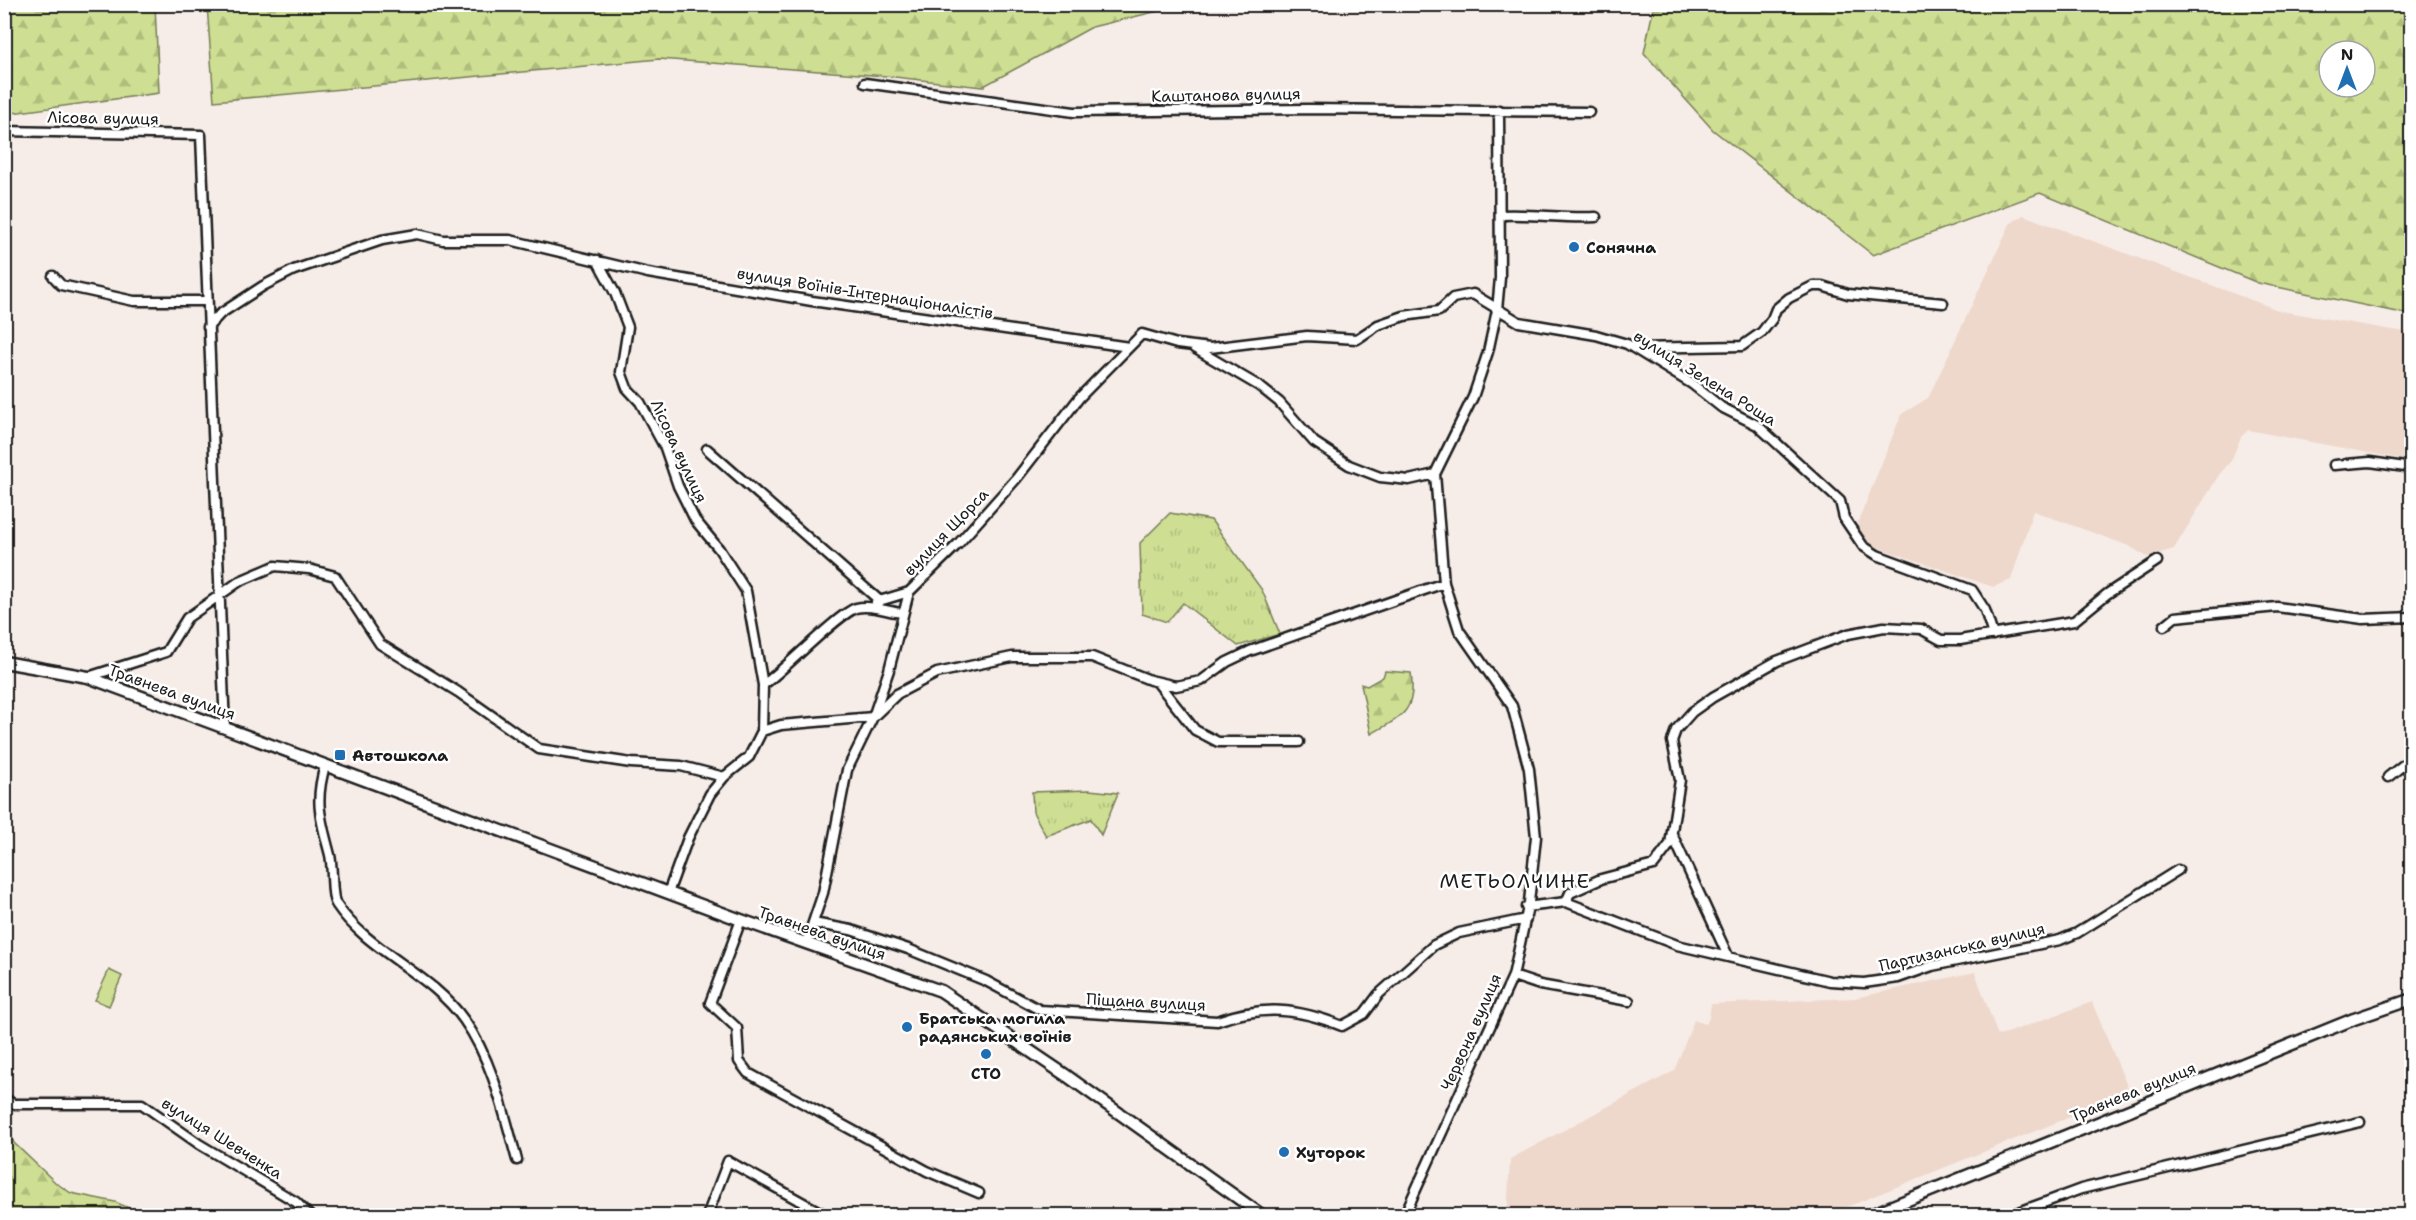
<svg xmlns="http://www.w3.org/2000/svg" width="2416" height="1220" font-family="'Shantell Sans',sans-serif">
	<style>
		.built { fill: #eed8cc }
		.grass { fill: url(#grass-tufts); stroke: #757d57; stroke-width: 1.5 }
		.forest { fill: url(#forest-firs); stroke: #757d57; stroke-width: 1.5; fill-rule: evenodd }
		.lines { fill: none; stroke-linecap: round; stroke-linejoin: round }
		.minor-casing { stroke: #1c1c1c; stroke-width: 13 }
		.tertiary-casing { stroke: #1c1c1c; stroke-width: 15 }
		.minor { stroke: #fff; stroke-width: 8 }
		.tertiary { stroke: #fff; stroke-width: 10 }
		.poi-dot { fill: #1f6fb2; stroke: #fff; stroke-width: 2 }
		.labels { text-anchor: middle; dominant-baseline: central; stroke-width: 5; stroke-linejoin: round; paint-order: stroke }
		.street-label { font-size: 16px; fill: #1c1c1c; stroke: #fff }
		.poi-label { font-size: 16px; font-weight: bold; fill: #1c1c1c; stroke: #fff; text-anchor: start }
		.quarter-label { font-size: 20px; letter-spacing: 1.5px; fill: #1c1c1c; stroke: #fff }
	</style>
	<defs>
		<pattern id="grass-tufts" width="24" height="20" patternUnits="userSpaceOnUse" patternTransform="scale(1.5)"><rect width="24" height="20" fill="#cede92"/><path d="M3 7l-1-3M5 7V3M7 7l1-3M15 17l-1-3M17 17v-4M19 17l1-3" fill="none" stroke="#b0be7d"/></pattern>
		<pattern id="forest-firs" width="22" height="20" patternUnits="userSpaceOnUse" patternTransform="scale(1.5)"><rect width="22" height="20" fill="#cede92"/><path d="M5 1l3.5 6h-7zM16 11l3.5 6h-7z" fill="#b0be7d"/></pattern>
	</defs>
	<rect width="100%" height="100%" fill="#f7ede8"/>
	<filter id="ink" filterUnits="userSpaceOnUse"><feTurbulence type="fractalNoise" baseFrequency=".0167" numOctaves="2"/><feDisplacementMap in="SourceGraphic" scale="12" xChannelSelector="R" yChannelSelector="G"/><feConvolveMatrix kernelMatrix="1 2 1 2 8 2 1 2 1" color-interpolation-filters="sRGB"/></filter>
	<g filter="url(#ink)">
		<path class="built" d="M2023 215 2281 311 2411 333V461L2248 430 2241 437 2231 461 2219 475 2174 549 2147 557 2129 546 2033 511 2011 580 1993 587 1868 544 1859 534 1858 522 1899 420 1903 413 1928 398 2010 224Z
			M1975 972 1998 1036 2092 1002 2130 1093 1827 1215H1507L1510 1159 1674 1071 1694 1020 1706 1024 1709 1018 1711 1004 1854 998Z"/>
		<path class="grass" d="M1170 513 1211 520 1262 590 1280 634 1238 646 1183 603 1167 622 1142 614 1140 543Z
			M1089 790 1118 793 1101 835 1091 819 1046 836 1033 812 1032 792Z
			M109 970 122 976 109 1006 95 1000Z"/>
		<path class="forest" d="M4 5H155L159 93 5 114Z
			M207 5V4L1183 5 1092 27 982 87 886 76 659 59 214 101Z
			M1654 5H2411V315L2258 283 2040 193 1873 255 1713 130 1644 53ZM2329 51H2365V87H2329Z
			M1385 671 1411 673C1417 712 1401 717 1371 734L1361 684 1367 686 1383 677Z
			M4 1119 14 1143 56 1183 71 1193 115 1202 145 1215H5Z"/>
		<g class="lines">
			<g class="minor-casing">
				<path id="minor" d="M865 83 1074 112 1309 109 1589 112
					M4 131 201 135 225 728
					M1500 215C1532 213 1563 219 1596 217
					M597 260 615 293 628 327 621 372 627 388 640 402 665 448 678 486 695 520 719 549 746 591 763 685
					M53 276 61 285 134 301H206
					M208 327 220 314 263 286 294 270 382 240 417 234 443 240H510L648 273 812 301 1129 347
					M1194 348 1259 386 1279 402 1314 442 1349 465 1380 477 1409 480 1435 474
					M1634 348 1742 346 1762 332 1772 319 1776 309 1789 298 1813 286H1822L1848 294 1943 303
					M707 449 880 601
					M2334 465 2370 462 2412 468
					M876 602 909 592
					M2164 626 2175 617 2277 607 2363 619 2412 617
					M88 677 166 652 187 618 240 581 275 566 309 569 335 576 380 644 458 692 539 749 631 763 681 766 724 777
					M1157 682 1195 730 1218 742H1299
					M762 731 763 685C784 670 838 614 856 608 871 604 888 612 902 613
					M325 766C314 802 321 820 330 855 333 867 331 897 336 904 368 952 430 972 464 1020 492 1059 504 1113 517 1160
					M2388 777 2412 758
					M1672 834 1728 956
					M668 893 688 838 710 794 724 777 749 757 762 731 781 725 873 717 897 694 937 673 1012 657H1092L1150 680 1176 686 1201 681 1227 662 1250 651 1444 583
					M1566 902 1677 945 1830 981 1864 983 1898 978 1932 966 2060 940 2077 933 2178 870
					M1526 907 1566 902 1570 893 1601 879 1654 865 1670 844 1680 780 1672 741 1676 730 1692 712 1713 697 1777 661 1848 634 1884 627 1921 629 1941 640H1960L2074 621 2107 594 2157 561
					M741 920 710 1003 737 1028 739 1061 748 1073 927 1171 979 1193
					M813 923 851 930 908 949 986 981 1040 1010 1217 1021C1263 1005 1297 1008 1342 1026L1364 1014 1379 994 1434 945 1459 933 1526 919
					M806 943 823 893 847 770 873 717 889 670 909 592 958 544 1016 479 1079 398 1142 334 1177 344 1210 348 1307 336 1357 339 1378 325 1404 316 1439 311 1453 298 1473 294 1519 322 1596 335 1627 344 1692 384 1721 407 1757 425 1840 501 1844 518 1863 546 1877 555 1972 590 1985 610 1993 635
					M1513 976 1540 985 1629 1001
					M4 1098 13 1104H142L199 1144 296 1202 310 1216
					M707 1216 728 1161 827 1216
					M1404 1216 1513 976 1529 902 1536 837 1529 769 1512 706 1459 630 1444 583 1435 474 1473 397 1488 352 1497 310 1500 278 1499 110
					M2008 1216 2081 1189 2360 1122"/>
			</g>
			<g class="tertiary-casing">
				<path id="tertiary" d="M4 662 88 677 741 920 941 991 1067 1076 1263 1216
					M1868 1216 2354 1019 2412 999"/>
			</g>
			<use href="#minor" class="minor"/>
			<use href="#tertiary" class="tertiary"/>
		</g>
	</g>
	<g class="poi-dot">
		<circle cx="1574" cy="247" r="6"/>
		<rect x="334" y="749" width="12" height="12" rx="3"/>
		<circle cx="907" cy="1027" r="6"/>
		<circle cx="986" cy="1054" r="6"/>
		<circle cx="1284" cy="1152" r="6"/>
	</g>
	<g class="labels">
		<g class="street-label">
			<text transform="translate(1226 95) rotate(-1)">Каштанова вулиця</text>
			<text transform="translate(103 118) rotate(1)">Лісова вулиця</text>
			<text transform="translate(865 293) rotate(9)">вулиця Воїнів-Інтернаціоналістів</text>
			<text transform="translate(1705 378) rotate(32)">вулиця Зелена Роща</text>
			<text transform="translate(679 451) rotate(65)">Лісова вулиця</text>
			<text transform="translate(946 532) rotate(-46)">вулиця Щорса</text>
			<text transform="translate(172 692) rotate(20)">Травнева вулиця</text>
			<text transform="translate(822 933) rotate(19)">Травнева вулиця</text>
			<text transform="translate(1962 947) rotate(-13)">Партизанська вулиця</text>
			<text transform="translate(1146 1002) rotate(3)">Піщана вулиця</text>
			<text transform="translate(1471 1032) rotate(-66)">Червона вулиця</text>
			<text transform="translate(2133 1092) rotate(-22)">Травнева вулиця</text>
			<text transform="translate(222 1138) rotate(32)">вулиця Шевченка</text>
		</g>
		<g class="poi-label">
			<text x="1586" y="247">Сонячна</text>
			<text x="352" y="755">Автошкола</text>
			<text x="919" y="1018">Братська могила<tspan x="919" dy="18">радянських воїнів</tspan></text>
			<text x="986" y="1073" text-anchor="middle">СТО</text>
			<text x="1296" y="1152">Хуторок</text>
		</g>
		<g class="quarter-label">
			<text x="1515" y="881">МЕТЬОЛЧИНЕ</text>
		</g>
	</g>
	<rect width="2416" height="1220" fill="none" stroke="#fff" stroke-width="24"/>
	<rect x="12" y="12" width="2392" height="1196" fill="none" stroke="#1c1c1c" stroke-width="2" filter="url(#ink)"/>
	<g transform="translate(2347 69)"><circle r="28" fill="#ffffff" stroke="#a4a4a4" stroke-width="1.5"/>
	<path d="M0-4.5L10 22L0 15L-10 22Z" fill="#1f6fb2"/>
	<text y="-9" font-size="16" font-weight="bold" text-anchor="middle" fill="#1c1c1c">N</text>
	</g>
</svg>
